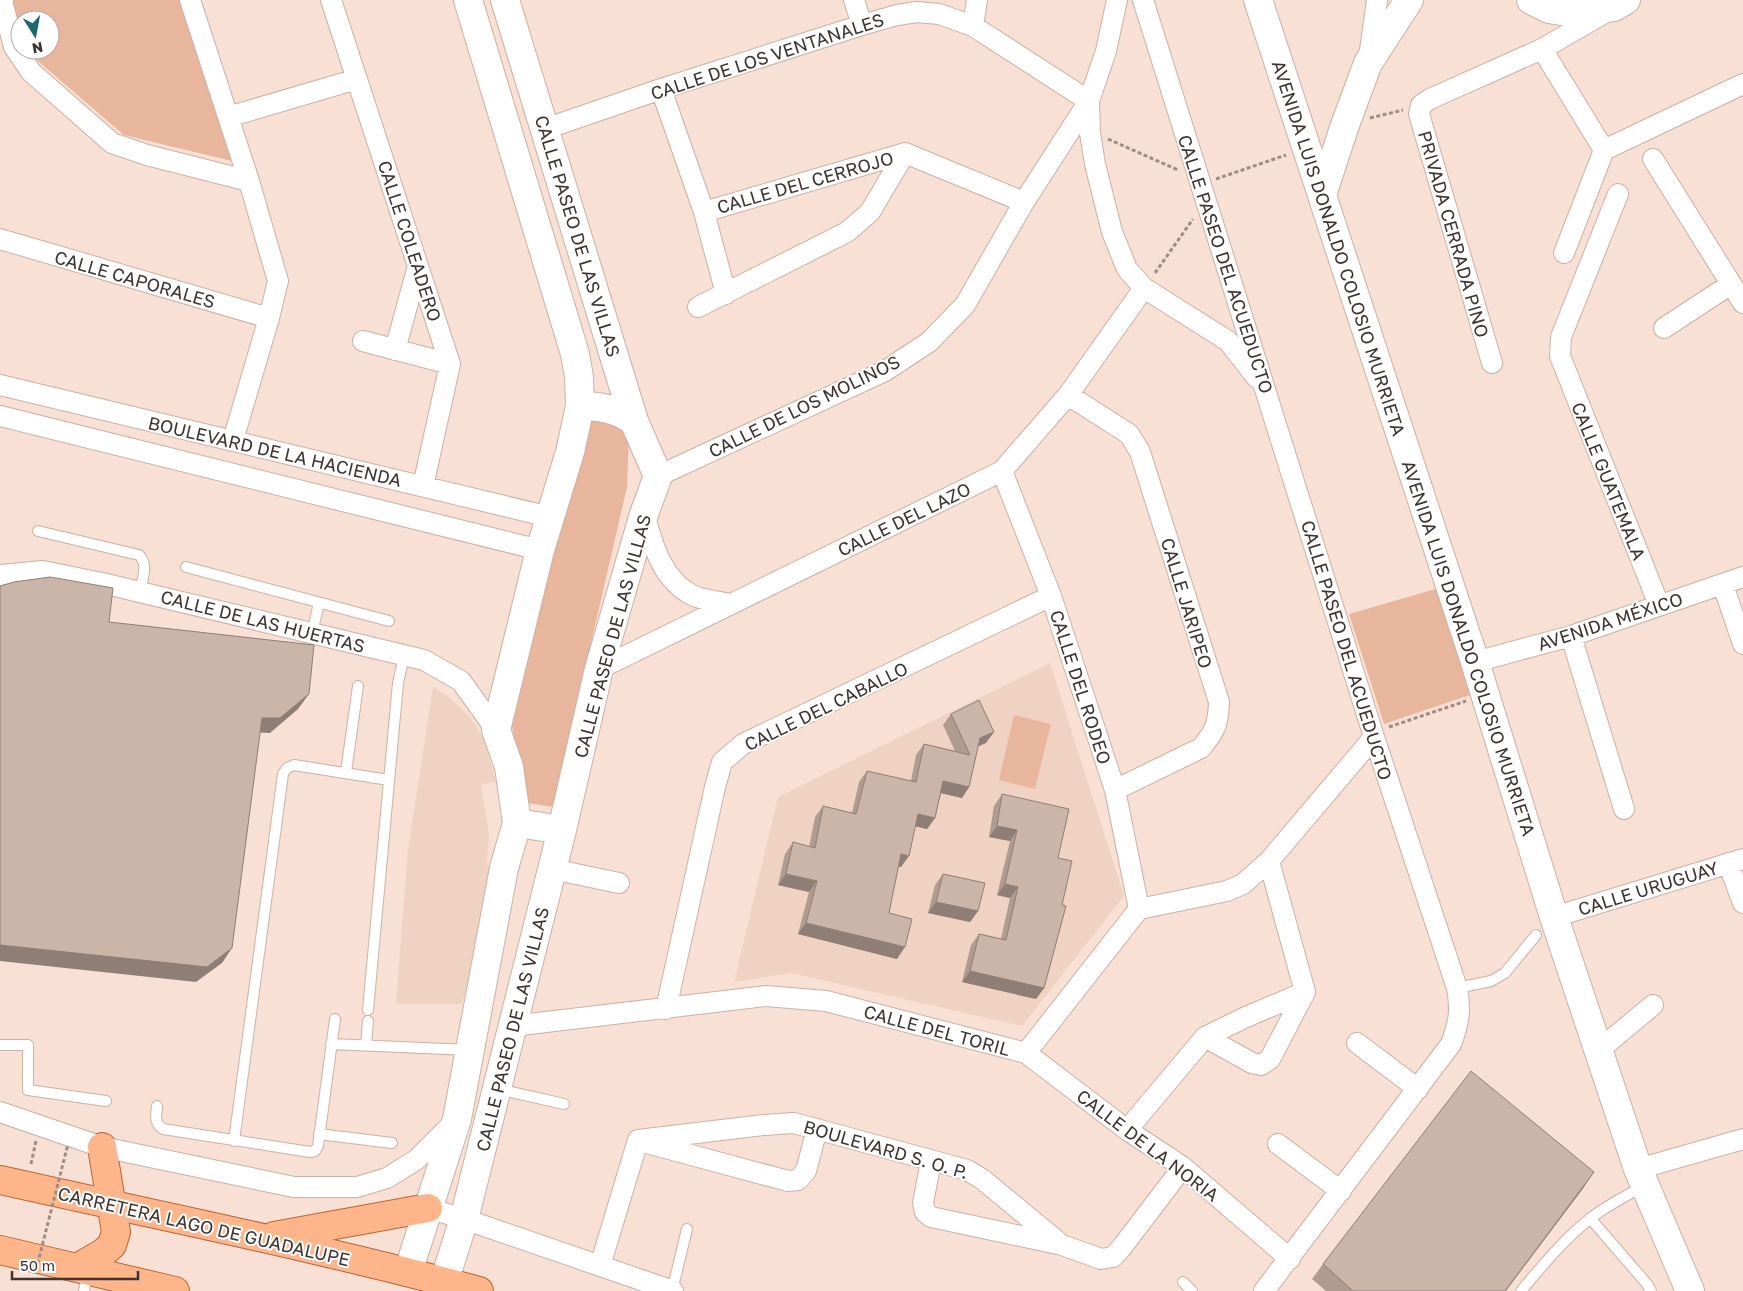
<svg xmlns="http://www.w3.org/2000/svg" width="1743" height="1291" font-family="'Golos Text',sans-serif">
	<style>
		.built { fill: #f0d2c2 }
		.green { fill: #e8b69c }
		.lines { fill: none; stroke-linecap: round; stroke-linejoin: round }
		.lane-casing { stroke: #c9b2a6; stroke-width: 12 }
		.street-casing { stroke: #c9b2a6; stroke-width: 22 }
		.secondary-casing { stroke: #c9b2a6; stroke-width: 30 }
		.primary-casing { stroke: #b86736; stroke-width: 30 }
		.path { stroke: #9d8d84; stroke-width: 3; stroke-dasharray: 4 2.5; stroke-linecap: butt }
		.lane { stroke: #fff; stroke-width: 10 }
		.street { stroke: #fff; stroke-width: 20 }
		.secondary { stroke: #fff; stroke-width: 28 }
		.primary { stroke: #fdb589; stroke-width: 28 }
		.path-bridge { stroke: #9d8d84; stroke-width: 3; stroke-dasharray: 4 2.5; stroke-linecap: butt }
		.wall { fill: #af9b90 }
		.shaded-wall { fill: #8e7e76 }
		.building { fill: #cbb4a8; stroke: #8e7e76 }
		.labels { text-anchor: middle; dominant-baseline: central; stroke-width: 4; stroke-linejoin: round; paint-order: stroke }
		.street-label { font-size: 18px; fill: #3d3430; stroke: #fff }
	</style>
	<rect width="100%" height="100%" fill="#f8e0d4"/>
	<path class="built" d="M1050 663 1124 896 1022 1026 791 973 734 982 778 797Z
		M433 687 449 697 470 717 483 737 496 782 481 784 489 833 487 865 493 868 484 934 462 1004H396L408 849Z"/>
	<path class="green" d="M9 0H181L232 161 124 135 25 50H50V20H20V36Z
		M599 413 629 434 627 487 553 807 527 803 512 727 547 571 589 415Z
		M1439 588 1470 695 1384 724 1349 614Z
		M1014 715 1051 724 1035 789 999 780Z"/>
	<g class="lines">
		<g class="lane-casing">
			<path id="lane" d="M38 531 139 555C149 565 142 579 140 592
				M186 567 389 621
				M312 633 319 603
				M346 772 358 686
				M1457 988 1491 981 1505 973 1536 935
				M368 1010 398 683 404 656
				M331 1044 470 1050
				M0 1045H28V1090L106 1101
				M366 1045 368 1021
				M498 1089 564 1104
				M157 1106C156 1116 154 1123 163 1129L310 1152 315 1151 318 1146 335 1019
				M319 1134 392 1143
				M234 1141 283 774 287 768 294 765 389 780
				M1590 1218 1647 1284 1651 1291
				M1183 1282 1192 1291
				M84 1291 88 1272
				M672 1291 687 1229
				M1521 1291C1543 1265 1564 1239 1591 1218 1607 1205 1626 1196 1644 1186"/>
		</g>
		<g class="street-casing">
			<path id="street" d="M3 0V5L14 47 31 72 112 143 147 155 249 181
				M190 0 249 181 278 281 269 318 233 440
				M331 0 450 364 423 486
				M854 0 862 25
				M1143 0 1374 737 1457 988C1461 1011 1459 1023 1451 1044L1264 1291
				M973 26 977 0
				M1542 49 1604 150
				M1369 57 1377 0
				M661 89 704 212 726 294
				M1089 101 1090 133 1095 164 1112 232 1127 269 1144 288 1228 341 1257 378
				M228 117 357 79
				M545 129 661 89 862 25 897 15 917 12 939 14 973 26 1089 101
				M1653 159 1743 303
				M1618 194 1561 337 1560 356 1659 605
				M704 212 905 153 1024 202
				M0 239 269 318
				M1564 253 1604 150 1743 84
				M698 307 847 232 870 212 905 153
				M1664 328 1731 284
				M363 341 450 364
				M395 350 418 266
				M1492 363 1419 114 1421 105 1430 99 1542 49 1608 11
				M0 385 550 517
				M1068 395 1129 434 1140 452 1219 702C1218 724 1216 730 1201 748L1115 790
				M0 416 540 550
				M1002 471 1051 596 1115 790 1139 909
				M658 476 885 371 929 342 965 305 1024 202 1089 101 1106 51 1117 0
				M644 514C653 544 661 579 692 595 702 600 717 601 729 604
				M0 575 43 571 102 583 424 660 461 681 496 730
				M1723 585 1743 644
				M1571 636 1624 809
				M1475 662 1571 636 1743 577
				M599 669 1002 471 1068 395 1144 288
				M1728 863 1743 903
				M552 869 619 883
				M1554 917 1743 859
				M666 1009 715 787 722 762 743 744 1051 596
				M512 1026 766 996 826 1001 1026 1053 1127 1130 1183 1167 1290 1259
				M1205 1037 1252 1063 1261 1065 1270 1059 1305 992 1269 861
				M1357 1043 1418 1089
				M1599 1050 1653 1005
				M1026 1053 1139 909 1227 891 1243 884 1269 861 1374 737
				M0 1112 102 1147 294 1187H357L387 1178 416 1160 454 1122
				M1127 1130 1205 1037 1246 1017 1305 992
				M638 1140 764 1125 794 1123 967 1170 982 1179 1062 1245 1101 1259 1113 1257 1122 1247 1183 1167
				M647 1143 788 1181 798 1180 806 1171 817 1129
				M1278 1144 1341 1191
				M931 1161 923 1203 925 1212 931 1217 1058 1244
				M1638 1169 1743 1139
				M428 1208 464 1219 673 1291
				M600 1266 638 1140"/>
		</g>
		<g class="secondary-casing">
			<path id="secondary" d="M1258 0 1475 662 1554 917 1638 1169 1690 1291
				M1531 0 1549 9 1567 12 1614 7 1626 0
				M1322 195 1345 125 1368 63 1409 0
				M580 406C601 406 617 409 634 421
				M517 823 562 830
				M408 1272 457 1119 504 868 517 823 509 767 496 730 540 550 570 452 580 406 579 377 575 354 468 0
				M444 1282 464 1219 562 830 599 669 644 514 658 476 634 421 505 0"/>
		</g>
		<g class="primary-casing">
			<path id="primary" d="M0 1180C160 1216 321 1248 479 1291
				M274 1236 428 1208
				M0 1250 175 1291
				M77 1268 103 1253 112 1245 116 1232 102 1147"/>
		</g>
		<path class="path" d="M1370 118 1403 110
			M1108 139 1178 170
			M1216 179 1286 155
			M1155 273 1193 219
			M1389 727 1466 701
			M31 1164 36 1141"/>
		<use href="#lane" class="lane"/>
		<use href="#street" class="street"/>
		<use href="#secondary" class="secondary"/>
		<use href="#primary" class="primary"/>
		<path class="path-bridge" d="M36 1270 68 1144"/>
	</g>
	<path class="wall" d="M951 714 986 743 978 746 969 787 962 798 941 793 935 818 927 829 915 826 901 867H898L889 913 897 959 798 934 809 892 778 885 785 854 793 842 809 847 815 817 823 806 852 813 859 782 867 771 911 781 916 755 924 744 955 751 943 725Z
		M1002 794 1058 858 1044 988 1036 999 962 982 971 945 979 934 1001 939 1010 898 997 895 1010 841 989 837 994 806Z
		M943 874 978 911 970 922 928 913 935 885Z
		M1584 1187 1506 1291H1326L1312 1279 1323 1264Z"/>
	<path class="shaded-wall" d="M309 694 298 709 270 733 251 732 262 718Z
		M994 732 986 743 972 749 980 738Z
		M943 781 969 787 962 798 936 792Z
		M918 814 935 818 927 829 910 825Z
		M997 826 1017 830 1010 841 989 837Z
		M901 854 909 856 901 867 893 866Z
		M786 874 817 881 809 892 778 885Z
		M1005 884 1018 887 1010 898 997 895Z
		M936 902 978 911 970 922 928 913Z
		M806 923 905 947 897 959 798 934Z
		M0 945 232 948 222 963 196 982 0 961Z
		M970 971 1044 988 1036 999 962 982Z
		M1594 1172 1584 1187 1505 1291Z"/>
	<path class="building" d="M50 577 113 588 109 622 314 645 309 694 280 718H262L232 948 207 967 0 945V586L14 582Z
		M979 700 994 732 980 738 969 787 943 781 935 818 918 814 909 856 901 854 889 913 912 919 905 947 806 923 817 881 786 874 793 842 815 848 823 806 856 814 867 771 916 782 924 744 970 755 951 714Z
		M1002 794 1069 809 1058 858 1072 861 1062 905 1066 906 1044 988 970 971 979 934 1006 940 1018 887 1005 884 1017 830 997 826Z
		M943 874 985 883 978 911 936 902Z
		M1471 1071 1594 1172 1505 1291H1353L1323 1264Z"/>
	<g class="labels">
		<g class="street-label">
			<text transform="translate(767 56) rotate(-18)">CALLE DE LOS VENTANALES</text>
			<text transform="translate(805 182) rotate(-16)">CALLE DEL CERROJO</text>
			<text transform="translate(1454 234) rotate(74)">PRIVADA CERRADA PINO</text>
			<text transform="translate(578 236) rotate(73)">CALLE PASEO DE LAS VILLAS</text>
			<text transform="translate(410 241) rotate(72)">CALLE COLEADERO</text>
			<text transform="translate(1339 248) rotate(72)">AVENIDA LUIS DONALDO COLOSIO MURRIETA</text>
			<text transform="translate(1226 264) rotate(72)">CALLE PASEO DEL ACUEDUCTO</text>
			<text transform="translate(135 279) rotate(16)">CALLE CAPORALES</text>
			<text transform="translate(804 406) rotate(-26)">CALLE DE LOS MOLINOS</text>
			<text transform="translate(275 451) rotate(13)">BOULEVARD DE LA HACIENDA</text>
			<text transform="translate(1609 481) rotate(68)">CALLE GUATEMALA</text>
			<text transform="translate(904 519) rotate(-26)">CALLE DEL LAZO</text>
			<text transform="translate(1187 603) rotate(73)">CALLE JARIPEO</text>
			<text transform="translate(263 621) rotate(14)">CALLE DE LAS HUERTAS</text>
			<text transform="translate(1610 621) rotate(-18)">AVENIDA MÉXICO</text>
			<text transform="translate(612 636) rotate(-75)">CALLE PASEO DE LAS VILLAS</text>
			<text transform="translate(1469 648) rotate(72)">AVENIDA LUIS DONALDO COLOSIO MURRIETA</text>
			<text transform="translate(1347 650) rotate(73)">CALLE PASEO DEL ACUEDUCTO</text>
			<text transform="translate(1081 687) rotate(72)">CALLE DEL RODEO</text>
			<text transform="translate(826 706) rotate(-26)">CALLE DEL CABALLO</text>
			<text transform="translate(1648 888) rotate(-17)">CALLE URUGUAY</text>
			<text transform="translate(512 1029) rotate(-76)">CALLE PASEO DE LAS VILLAS</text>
			<text transform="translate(937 1030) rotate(15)">CALLE DEL TORIL</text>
			<text transform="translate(1148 1145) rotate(37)">CALLE DE LA NORIA</text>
			<text transform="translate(886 1149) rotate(16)">BOULEVARD S. O. P.</text>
			<text transform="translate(204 1226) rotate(13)">CARRETERA LAGO DE GUADALUPE</text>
		</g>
	</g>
	<g transform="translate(35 35) rotate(169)"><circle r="24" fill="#ffffff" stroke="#b1aeac"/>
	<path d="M0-4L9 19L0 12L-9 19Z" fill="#1c696c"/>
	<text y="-8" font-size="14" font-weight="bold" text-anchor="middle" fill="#3d3430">N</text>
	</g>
	<path d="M12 1271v8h126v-8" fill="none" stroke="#3d3430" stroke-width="2.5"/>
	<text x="20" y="1271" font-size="15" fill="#3d3430" stroke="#ffffff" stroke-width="4" paint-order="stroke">50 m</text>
</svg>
